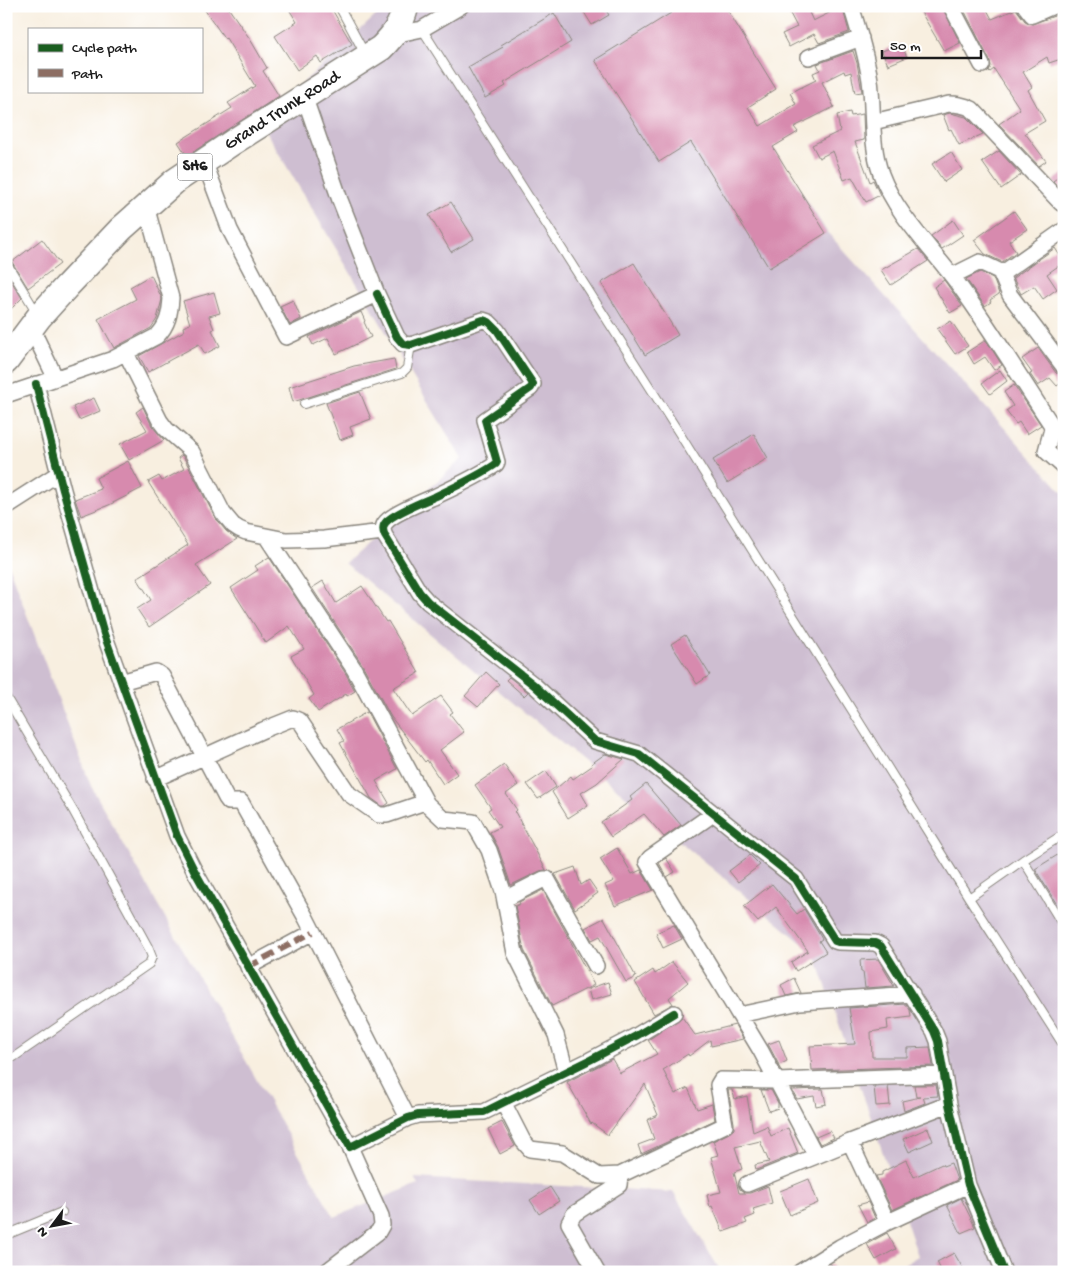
<svg xmlns="http://www.w3.org/2000/svg" width="1070" height="1278" font-family="'Gochi Hand',sans-serif">
	<style>
		.industrial { fill: #cebed1 }
		.building { fill: #d78aae }
		.lines { fill: none; stroke-linecap: round; stroke-linejoin: round }
		.lane-casing { stroke: #8a867e; stroke-width: 10 }
		.street-casing { stroke: #8a867e; stroke-width: 18 }
		.primary-casing { stroke: #8a867e; stroke-width: 28 }
		.lane { stroke: #fff; stroke-width: 8 }
		.street { stroke: #fff; stroke-width: 15 }
		.primary { stroke: #fff; stroke-width: 25 }
		.quiet { stroke: #8d6e63; stroke-width: 6; stroke-dasharray: 12 6; stroke-linecap: butt }
		.cycleway-casing { stroke: #fff; stroke-width: 11 }
		.cycleway { stroke: #1b5e20; stroke-width: 8 }
		.labels { text-anchor: middle; dominant-baseline: central; stroke-width: 4.5; stroke-linejoin: round; paint-order: stroke }
		.shield { fill: #fff; stroke: #606060; stroke-width: 1 }
		.shield-label { font-size: 16px; font-weight: bold; fill: #1c1c1c }
		.street-label { font-size: 18px; fill: #1c1c1c; stroke: #fff }
	</style>
	<rect width="100%" height="100%" fill="#fff"/>
	<filter id="ink" filterUnits="userSpaceOnUse"><feTurbulence type="fractalNoise" baseFrequency=".02" numOctaves="2"/><feDisplacementMap in="SourceGraphic" scale="10" xChannelSelector="R" yChannelSelector="G"/><feConvolveMatrix kernelMatrix="1 2 1 2 8 2 1 2 1" color-interpolation-filters="sRGB"/></filter>
	<filter id="wash" filterUnits="userSpaceOnUse"><feTurbulence type="fractalNoise" baseFrequency=".0096" numOctaves="4" result="noise"/><feDisplacementMap in="SourceGraphic" scale="20" xChannelSelector="R" yChannelSelector="G"/><feGaussianBlur stdDeviation="1.12" result="paint"/><feColorMatrix in="noise" values="0 0 0 0 0 0 0 0 0 0 0 0 0 0 0 0 0 1.4 0 .05"/><feComposite in="paint" operator="in"/></filter>
	<g filter="url(#wash)">
		<rect width="100%" height="100%" fill="#f8efe0"/>
		<path class="industrial" d="M393 6H684L827 232 1064 494V1272H891L918 1256 815 954 345 563 462 459 260 122 382 10Z
			M6 559 91 786 334 1217 418 1184 414 1178 673 1192 721 1272H6Z"/>
		<g id="blocks">
			<path class="building" d="M202 6H227L250 39 267 68 263 71 279 96 187 156 178 142 232 108 228 103 255 86 226 38 225 39Z
				M287 6H330L352 44 321 63 317 56 297 70 275 36 297 22Z
				M580 6H603L609 15 592 25Z
				M667 6H725L776 89 748 107 760 126 796 104 790 93 816 80 813 73 820 70 817 64 853 51 857 63 862 92 855 93 851 72 845 74 844 71 822 82 834 107 794 127 798 132 773 147 826 233 769 268 691 142 659 162 595 60 671 13Z
				M786 6H806L813 21 835 10 833 6H842L849 32 819 43 814 34 789 47 782 34 797 27Z
				M919 6H942L960 43 944 51 922 14Z
				M962 6H985L992 19 1016 9 1025 21 1032 24 1057 15 1064 6V58L1049 63 1047 57 1023 72 1032 87 1028 90 1045 121 1025 133 1046 161 1039 166 999 124 1020 109 994 69 990 72 989 71 991 66 990 61Z
				M554 13 571 42 504 83 506 86 485 98 468 67 503 47 501 45Z
				M901 44 907 57 888 65 882 51Z
				M850 112 851 116 863 114 864 140 855 142 870 182 873 180 880 195 866 202 852 177 844 180 833 151 819 158 812 145 840 131 837 115Z
				M950 113 966 117 983 134 959 145 951 129 949 130 943 115Z
				M999 151 1021 175 1001 189 982 162Z
				M951 152 962 170 944 182 932 164Z
				M1064 173V192H1063L1053 181Z
				M451 202 474 239 451 252 429 215Z
				M1014 211 1027 229 1009 241 1016 252 1002 262 985 254 974 240Z
				M953 220 963 235 942 249 931 236Z
				M42 239 60 264 28 288 12 262Z
				M1055 248 1064 262 1047 274 1057 289 1043 299 1034 286 1021 294 1013 278Z
				M918 249 928 261 891 285 881 270Z
				M634 263 678 335 645 355 601 283Z
				M980 272 993 278 999 294 990 300 991 302 985 306 966 279Z
				M6 273 22 298 6 314Z
				M151 275 162 299 157 319 151 328 114 348 98 319 136 299 130 287Z
				M944 280 962 306 950 313 934 287Z
				M214 292 220 313 209 316 214 329 212 330 220 346 205 354 199 344 148 372 139 356 184 331 183 327 190 324 183 301Z
				M293 300 301 319 290 325 280 306Z
				M361 312 365 321 364 322 371 337 336 354 328 338 313 345 309 337Z
				M951 321 968 346 955 354 937 329Z
				M986 340 1002 365 994 370 985 357 974 364 967 352Z
				M1038 348 1056 373 1064 376V381L1057 386 1050 378 1038 386 1030 374 1032 373 1022 359Z
				M394 359 396 369 293 402 289 387 354 366Z
				M1000 370 1007 381 990 394 982 383Z
				M1014 385 1041 425 1027 434 1019 422 1016 424 1006 411 1013 406 1004 392Z
				M360 392 371 419 350 427 353 435 340 440 326 403Z
				M94 398 100 411 79 420 73 407Z
				M143 407 152 426 164 440 129 460 120 444 147 430 136 412Z
				M754 434 768 458 727 483 713 460Z
				M1064 434V451L1062 452 1057 448 1060 437Z
				M182 455 184 458 216 519 226 531 237 539 196 565 210 585 149 627 137 609 151 600 137 578 188 545 148 482 159 476 162 481 184 469 178 458Z
				M128 461 142 488 109 505 81 516 75 499 101 489 96 478Z
				M269 557 346 674 355 691 347 696 346 694 318 712 309 699 314 695 291 656 304 649 289 626 266 643 231 588 258 570 255 566Z
				M323 581 336 603 362 586 386 622 388 621 419 673 393 688 412 716 441 696 453 712 450 714 464 732 440 750 457 774 443 784 427 760 425 762 391 717 362 664 312 588Z
				M685 635 710 675 697 684 671 644Z
				M486 672 499 684 478 707 465 696Z
				M509 677 528 692 524 696 506 680Z
				M367 712 397 769 376 781 389 803 385 806H382L371 798 340 743 344 741 337 729Z
				M605 754 624 759 597 783 581 793 588 805 568 818 552 792 571 776 573 779 592 766 591 764Z
				M504 765 518 785 506 794 517 810 515 812 546 870 540 871 511 885 498 847 490 832 500 827 488 810 491 808 475 785Z
				M546 771 556 787 538 799 527 784Z
				M646 784 681 825 664 837 644 814 611 837 601 822 632 800 630 797Z
				M617 848 632 874 641 870 653 890 615 906 605 885 614 881 600 859Z
				M1064 851V916L1035 869Z
				M750 855 760 865 738 882 729 871Z
				M666 858 675 872 667 877 659 863Z
				M575 867 581 885 589 880 598 893 575 909 555 874Z
				M772 884 797 914 804 909 822 939 819 941 826 952 796 971 791 962 808 951 776 907 758 922 744 906Z
				M543 890 594 985 552 1006 524 950 515 906 520 904 519 902Z
				M604 918 636 977 626 982 600 936 592 940 585 928Z
				M674 925 682 939 663 948 656 933Z
				M878 959 894 986 865 988 863 972H861L860 960Z
				M672 962 688 982 669 998 673 1004 654 1014 635 982 653 970 655 974Z
				M794 978 801 993 786 996 781 985Z
				M608 982 612 994 591 1000 588 989Z
				M906 1004 910 1010 911 1017 887 1020 888 1029 871 1032 872 1057H907V1048L930 1047 933 1066 812 1070 810 1046 855 1044 849 1008Z
				M682 1017 695 1035 735 1025 743 1039 711 1046 710 1040 689 1056 688 1054 663 1070 675 1094 688 1088 697 1109 712 1104 715 1120 641 1154 638 1145 654 1139 647 1120 658 1115 645 1084 608 1135 592 1123 591 1124 567 1082 612 1059 620 1073 657 1054 648 1040Z
				M779 1040 787 1061 779 1065 768 1044Z
				M914 1085H936L938 1096 923 1097 925 1103 904 1111 902 1101 920 1097H916Z
				M888 1086 890 1105 876 1106 874 1087Z
				M823 1089 826 1104 816 1106 814 1096 797 1099 792 1090Z
				M728 1090H732L735 1099 747 1096 753 1132 767 1126 771 1136 788 1128 798 1153 756 1170 755 1165 769 1162 760 1141 735 1147 742 1169 734 1172 739 1193H750L768 1186 772 1203 753 1209 755 1215 745 1219 747 1223 723 1232 712 1206 710 1207 707 1195 721 1192 711 1157 718 1155 713 1141 729 1133 734 1129V1123Z
				M761 1090H771L778 1103V1108L769 1111Z
				M502 1122 515 1146 500 1154 488 1129Z
				M928 1128 933 1141 909 1152 903 1139Z
				M830 1131 834 1138 820 1144 816 1137Z
				M906 1160 914 1177 942 1164 943 1166 951 1163 957 1180 892 1210 876 1176 882 1175V1172Z
				M809 1179 818 1203 790 1215 780 1191Z
				M550 1187 559 1201 539 1214 530 1200Z
				M961 1198 975 1227 961 1233 947 1205Z
				M868 1202 875 1218 867 1222 858 1205Z
				M887 1233 896 1249 876 1260 867 1244Z
				M954 1253 965 1272H942L937 1262Z
				M831 1264 836 1272H818Z"/>
		</g>
	</g>
	<g filter="url(#ink)">
		<use href="#blocks" fill-opacity="0" stroke="#8a867e" stroke-width="1"/>
		<g class="lines">
			<g class="lane-casing">
				<path id="lane" d="M339 6 365 54
					M422 29 681 436 969 898 1064 1046
					M6 262 37 313
					M304 404 402 373 407 368 411 345
					M6 697 74 812 148 947 152 957 149 964 14 1057 6 1059
					M1023 860 1064 927
					M969 898 1023 860 1064 834
					M6 1235 62 1212"/>
			</g>
			<g class="street-casing">
				<path id="street" d="M851 6C859 31 866 54 870 80 874 110 870 144 881 174 897 217 934 250 961 288 993 332 1021 379 1051 424L1052 429 1046 451 1064 467
					M951 6 982 65
					M1025 6 1032 15 1053 6
					M394 35 422 29 461 6
					M809 57 861 38
					M873 122 949 104C958 104 964 105 972 109L1061 203 1064 201
					M204 161 230 230 286 337 377 294 340 200 304 96
					M1001 274 1010 295 1064 367
					M952 276 980 262 1003 273 1064 230
					M377 294 397 337 403 344 411 345 483 320 489 322 497 330 533 384 531 388 485 420 497 462 496 464C477 477 455 487 434 497 422 502 394 513 386 522 382 526 383 532 385 536L420 593 428 602 534 685 595 741 639 754 796 879 835 941 838 942 875 943 881 946 934 1031 938 1041 949 1104 968 1185 1004 1272
					M31 327 55 377
					M126 353 160 421 166 429 192 452 223 513 233 525 239 529 246 532 286 540 324 539 383 532
					M36 384 63 490 104 634 177 836 194 870 350 1147 408 1118 418 1115 484 1112 590 1060 636 1036 674 1013
					M6 395 113 359 157 336C168 325 170 313 171 298L146 206
					M6 507 59 473
					M266 536 354 669 426 802
					M121 682 156 672 162 676 226 798 229 802H241L306 918 408 1118
					M155 779 263 730 293 718 300 721 349 794 379 815H387L425 802 443 819 473 822 489 850 503 891 515 953 556 1035 566 1072
					M713 814 650 858 647 862 761 1051 816 1156 850 1142
					M505 899 544 879H547L596 966
					M248 967 313 932
					M739 1015 800 1002 912 994
					M503 1102 523 1141 530 1149 562 1153 599 1176 620 1175 725 1125 718 1085 721 1080 777 1081 944 1075
					M747 1184 816 1156
					M886 1223 968 1185
					M326 1272 378 1232 382 1225 381 1216 350 1147
					M597 1272 569 1223 574 1214 619 1185 620 1175
					M800 1272 840 1247 886 1223V1219L850 1142 949 1104"/>
			</g>
			<g class="primary-casing">
				<g id="primary">
					<path id="s1" d="M6 361 39 317 67 286 121 229 175 181 233 142 381 48C395 34 401 25 406 6"/>
				</g>
			</g>
			<use href="#lane" class="lane"/>
			<use href="#street" class="street"/>
			<use href="#primary" class="primary"/>
			<path class="quiet" d="M248 967 313 932"/>
			<g class="cycleway-casing">
				<path id="cycleway" d="M377 294 397 337 403 344 411 345 483 320 489 322 497 330 533 384 531 388 485 420 497 462 496 464C477 477 455 487 434 497 422 502 394 513 386 522 382 526 383 532 385 536L420 593 428 602 534 685 595 741 639 754 796 879 835 941 838 942 875 943 881 946 934 1031 938 1041 949 1104 968 1185 1004 1272
					M36 384 63 490 104 634 177 836 194 870 350 1147 408 1118 418 1115 484 1112 590 1060 636 1036 674 1013"/>
			</g>
			<use href="#cycleway" class="cycleway"/>
		</g>
	</g>
	<g class="labels">
		<rect class="shield" x="177.5" y="153.5" width="35" height="27" rx="4"/>
		<g class="shield-label">
			<text x="195" y="167">SH6</text>
		</g>
		<g class="street-label">
			<text stroke="none"><textPath href="#s1" startOffset="376">Grand Trunk Road</textPath></text>
		</g>
	</g>
	<rect width="1070" height="1278" fill="none" stroke="#fff" stroke-width="25"/>
	<rect x="28" y="28" width="175" height="65" fill="#ffffff" stroke="#a4a4a4"/>
	<rect x="38" y="44" width="25" height="8" fill="#1b5e20" stroke="#a4a4a4"/>
	<text x="72" y="52" font-size="15" fill="#1c1c1c">Cycle path</text>
	<rect x="38" y="69" width="25" height="8" fill="#8d6e63" stroke="#a4a4a4"/>
	<text x="72" y="78" font-size="15" fill="#1c1c1c">Path</text>
	<g transform="translate(52 1226) rotate(238)" stroke="#ffffff" stroke-width="4" paint-order="stroke">
	<path d="M0-4L9 19L0 12L-9 19Z" fill="#1c1c1c"/>
	<text y="-8" font-size="14" font-weight="bold" text-anchor="middle" fill="#1c1c1c">N</text>
	</g>
	<path d="M882 50v8h99v-8" fill="none" stroke="#1c1c1c" stroke-width="2.5"/>
	<text x="890" y="50" font-size="15" fill="#1c1c1c" stroke="#ffffff" stroke-width="4" paint-order="stroke">50 m</text>
</svg>
